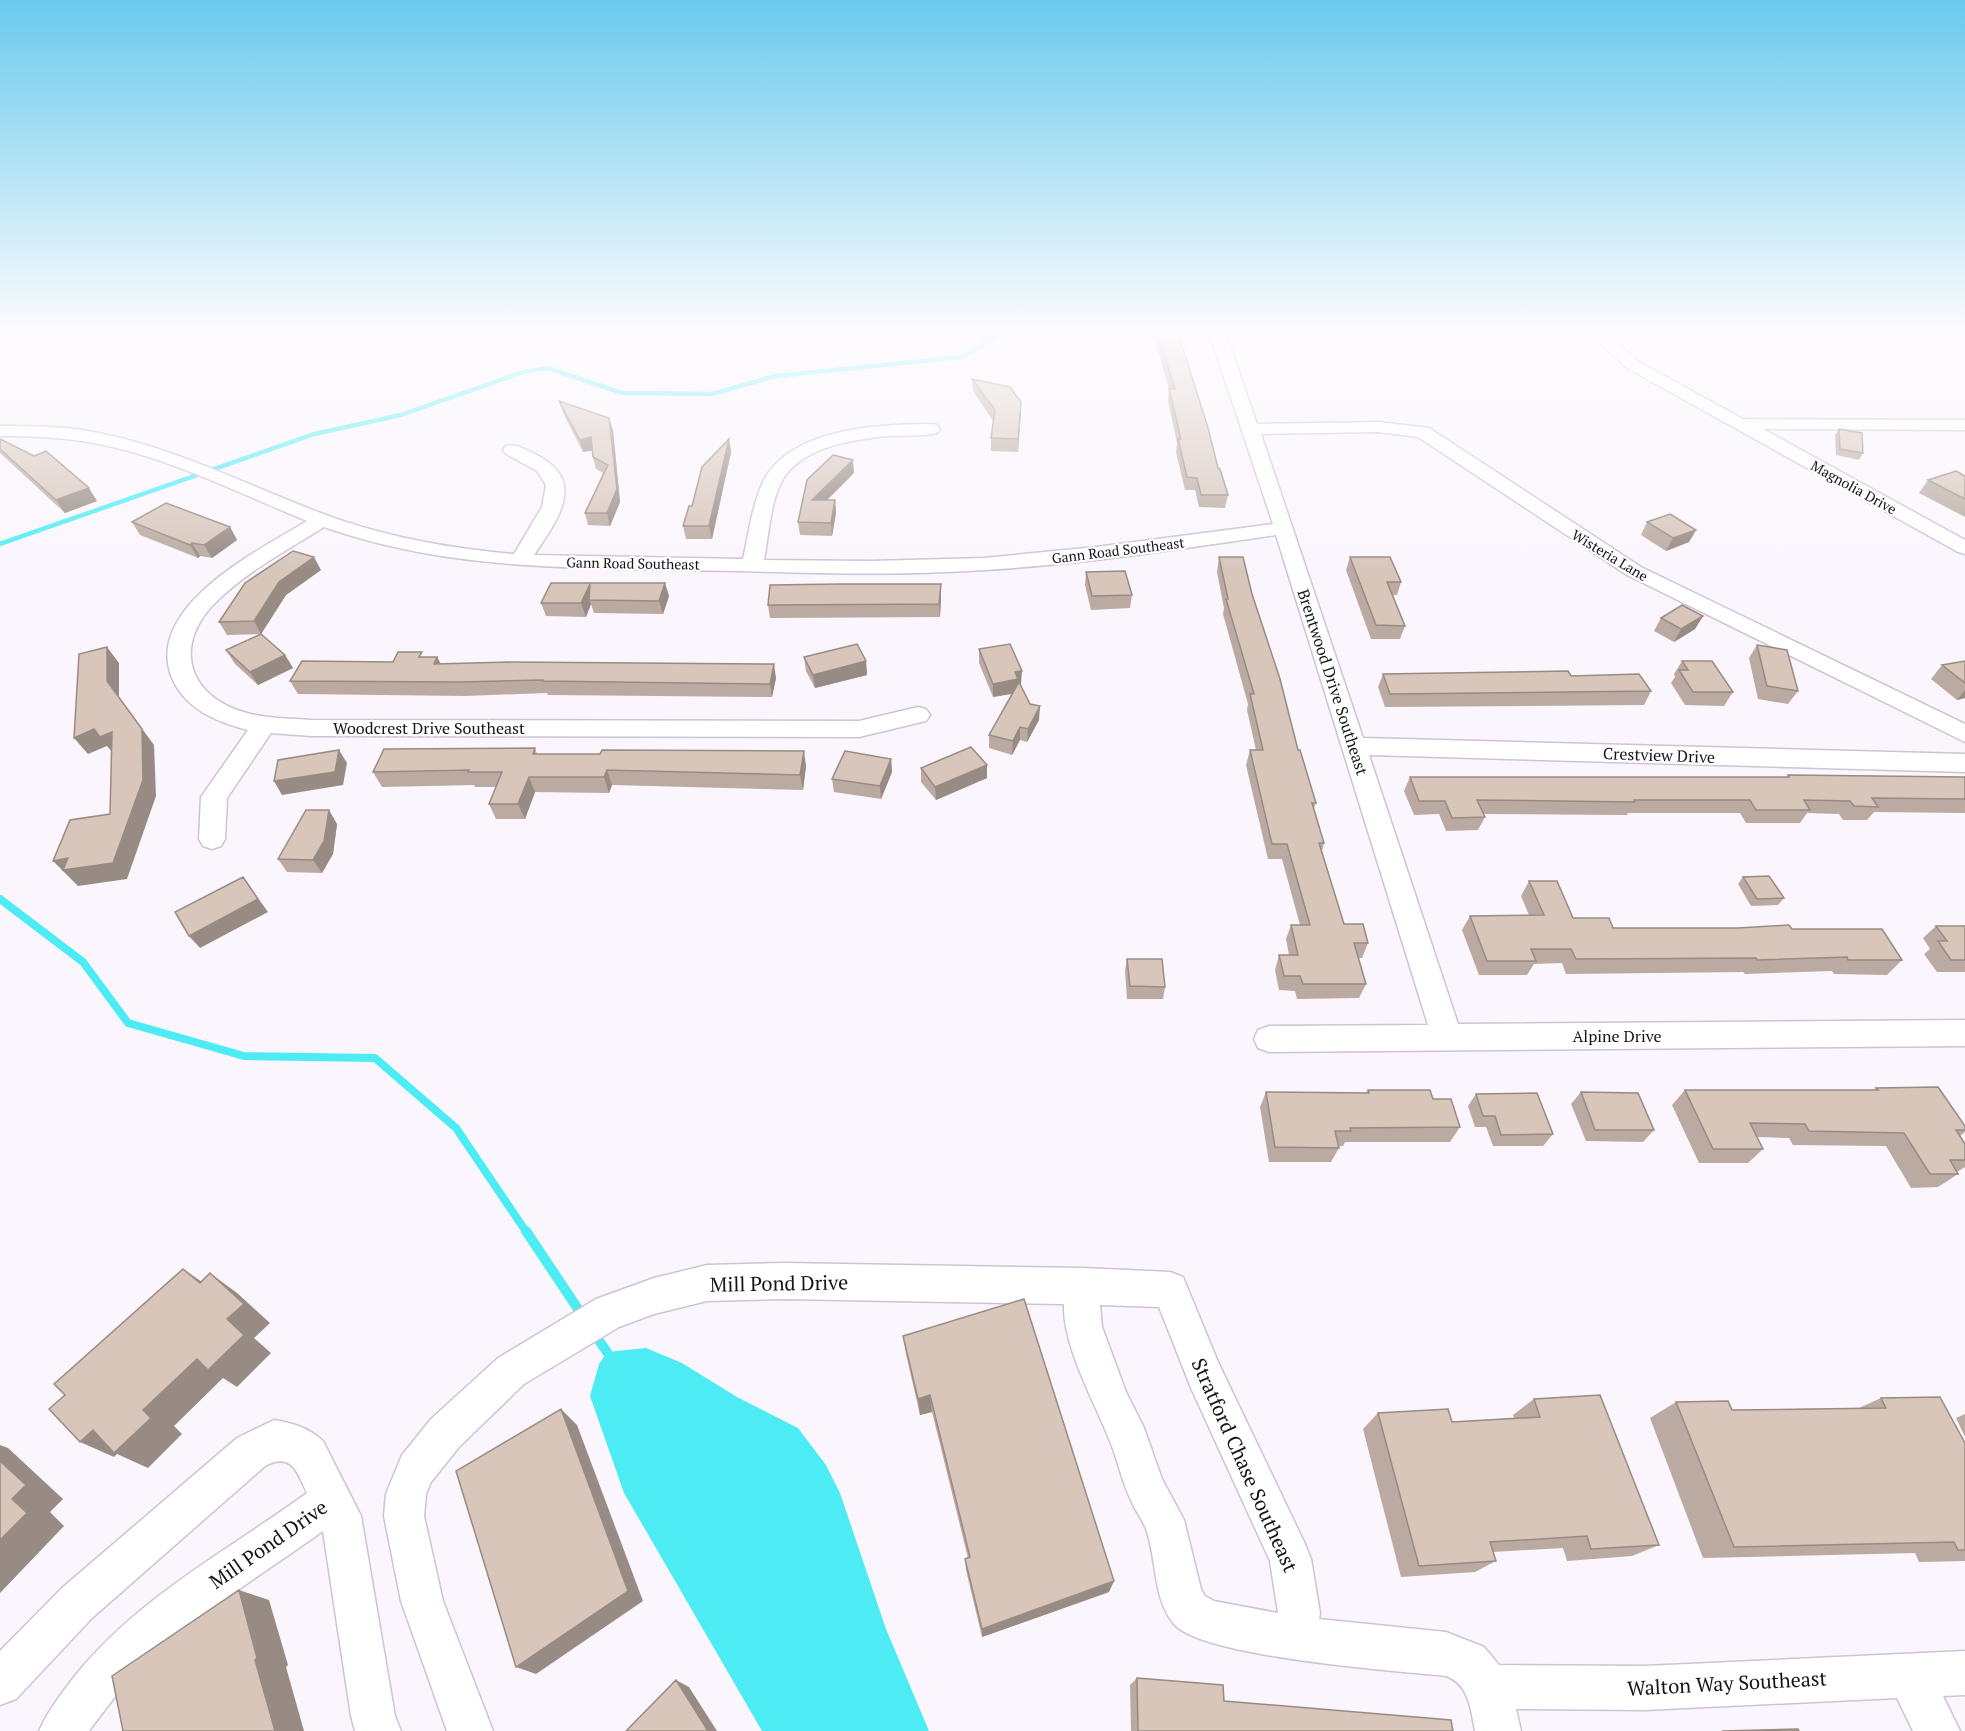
<svg xmlns="http://www.w3.org/2000/svg" width="1965" height="1731" font-family="'PT Serif',serif">
	<style>
		.water { fill: #4decf4 }
		.lines { fill: none; stroke-linecap: round; stroke-linejoin: round }
		.stream-far2 { stroke: #4decf4; stroke-width: 4.5 }
		.stream-far1 { stroke: #4decf4; stroke-width: 8 }
		.stream { stroke: #4decf4; stroke-width: 10 }
		.minor-casing { stroke: #cec3d4; stroke-width: 3 }
		.minor { fill: #fff; fill-rule: evenodd }
		.wall { fill: #baaaa1 }
		.shaded-wall { fill: #978b83 }
		.building { fill: #d8c6bb; stroke: #978b83; stroke-width: 1.5 }
		.labels { text-anchor: middle; dominant-baseline: central; stroke-width: 4.5; stroke-linejoin: round; paint-order: stroke }
		.far-street-label { font-size: 14px; fill: #161318; stroke: #fff }
		.street-label { font-size: 16px; fill: #161318; stroke: #fff }
		.near-street-label { font-size: 20px; fill: #161318; stroke: #fff }
	</style>
	<rect width="100%" height="100%" fill="#fbf6fd"/>
	<path class="water" d="M646 1348 682 1363 737 1397 798 1428 826 1465 840 1493 886 1629 929 1731H762L624 1493 590 1396 599 1364 607 1352Z"/>
	<g class="lines">
		<path class="stream-far2" d="M0 544 314 434 401 415 523 372 548 368 622 393 712 394 776 376 962 357 1007 329"/>
		<path class="stream-far1" d="M0 899 83 962 128 1023 244 1056 375 1058 456 1128 527 1233"/>
		<path class="stream" d="M526 1231 582 1315
			M593 1332 607 1352"/>
		<g class="minor-casing">
			<path id="minor" d="M1208 329H1224L1257 424 1379 422 1429 428 1641 567 1965 724V742L1627 575 1418 437 1379 432 1261 434 1363 738 1965 754V772L1369 755 1458 1024 1965 1020V1046L1269 1052 1258 1048 1254 1039 1258 1030 1269 1026 1428 1025 1276 535C1167 551 1057 568 946 572 857 576 769 571 681 570 559 568 440 568 324 527 288 550 249 570 218 600 172 643 186 697 247 713 268 719 290 718 311 720L859 721 918 707 926 709 930 715 926 721 859 737 311 736 271 733 227 798 225 839 221 846 212 849 203 846 199 839 201 797 248 730C217 722 185 709 172 678 143 607 259 550 307 521 234 491 160 453 82 441 55 437 28 436 0 436V426C28 426 54 426 82 430 173 444 254 490 340 520 396 539 455 549 514 554L542 507 546 485 537 471 506 454 503 450 506 446 512 445C523 447 533 453 542 458 587 484 554 525 534 555L743 559C749 533 752 504 764 480 792 428 880 424 931 424L937 425 940 429 937 433C921 437 903 435 887 436 852 440 804 446 783 479 770 502 769 534 764 560L871 561 984 558 1096 547 1273 524Z
				M1585 329H1602L1639 362 1743 419 1965 420V430L1763 429 1965 540V554L1958 552 1627 368Z
				M785 1263 1083 1268 1170 1272 1183 1277 1218 1362 1305 1544 1311 1559 1320 1613 1319 1619 1446 1632 1484 1647 1499 1665 1645 1666 1965 1651V1695L1943 1696 1960 1731H1913L1897 1698 1645 1710 1516 1709 1521 1731H1475C1471 1710 1469 1684 1446 1676 1398 1671 1198 1657 1173 1623 1153 1597 1157 1563 1147 1532 1144 1521 1135 1511 1131 1500 1123 1484 1119 1466 1113 1449 1098 1408 1062 1347 1064 1304L785 1299 707 1301 654 1314 619 1327 524 1384 459 1447 431 1482 426 1494 424 1516 443 1601 493 1731H447L401 1601 384 1516 386 1494 402 1455 431 1419 498 1358 596 1299 654 1278 707 1265ZM1100 1305 1159 1307 1191 1388 1270 1561 1278 1613 1214 1601 1205 1596 1201 1589 1184 1520 1162 1479 1144 1428 1126 1392 1102 1327Z
				M274 1420C293 1423 309 1428 323 1441L361 1516 395 1716 401 1731H355L351 1716 323 1531C267 1571 207 1608 155 1654 130 1676 109 1704 89 1731H39C48 1711 61 1694 74 1677 137 1598 227 1551 307 1493 297 1472 292 1452 265 1466L92 1618 16 1699 0 1705V1651L62 1588 237 1438Z"/>
		</g>
		<use href="#minor" class="minor"/>
	</g>
	<path class="wall" d="M1154 329H1177L1218 468 1228 495 1225 508 1199 507 1195 490H1185L1176 452 1177 443 1168 401 1169 389 1154 337Z
		M972 379 1021 402 1018 452 991 451V438L993 421 973 391Z
		M559 401 613 430 620 502 610 526 588 525 585 513 603 473 596 469 593 457 592 450 583 452 563 413Z
		M1839 429 1863 453 1859 460 1836 455 1835 435Z
		M0 439 97 501 65 513 0 453Z
		M729 439 731 452 712 539H686L683 526 692 506Z
		M854 473 827 500H835L836 513 832 536 800 535 798 522Z
		M1965 476V517L1919 493 1928 480Z
		M132 522 230 527 237 540 212 558 200 556 198 558 140 535Z
		M1647 522 1696 530 1689 542 1666 551 1641 535Z
		M1219 557 1252 594 1298 750 1316 803 1314 808 1324 843 1322 851 1344 924 1368 943 1362 958H1358L1366 984 1359 998 1297 999 1295 991 1279 990 1275 970 1279 955H1289L1286 939 1291 925H1300L1282 859H1268L1246 765 1250 750H1256L1247 710 1248 704 1223 614 1224 608 1217 572Z
		M1350 557 1401 582 1397 595H1393L1405 626 1400 639H1371L1346 570Z
		M321 570 286 595 261 634 285 655 293 668 258 685 235 664 226 650 261 634 227 635 219 622Z
		M1086 572 1132 595 1130 608 1091 610 1085 585Z
		M669 596 663 614 594 613 591 604 586 617 546 616 541 603Z
		M941 597 940 617 770 618 768 605Z
		M1703 616 1695 629 1674 642 1654 631 1661 618Z
		M1757 645 1798 691 1788 704 1758 699 1749 658Z
		M979 649 1021 684H1020L1030 704 1039 720 1027 742 1020 740 1012 755 989 748V735L1012 693 993 697 979 663Z
		M424 657H437L441 664 776 678 772 697 548 695 547 693 465 696 298 694 290 681 393 662Z
		M804 657 866 661 867 675 815 688 806 671Z
		M1682 661 1733 692 1724 706 1685 705 1671 683 1675 677 1674 674Z
		M1965 661V698L1957 700 1931 679 1942 665Z
		M1383 674 1571 676 1651 691 1644 705 1385 707 1378 687Z
		M535 748 537 754 806 766 803 790 612 785 609 793 535 792 525 819H496L489 804 496 787H475L474 785 382 787 373 772Z
		M891 759 892 772 881 799 834 792 832 779Z
		M987 765V778L936 800 921 782V768Z
		M1788 775 1965 777V813L1874 812 1867 820H1843L1839 814 1807 813 1800 823H1746L1740 813H1628L1627 815 1483 814 1485 817 1478 830 1446 831 1439 814 1414 815 1404 791 1410 777H1787Z
		M337 824 333 854 322 873 287 872 278 859Z
		M1743 877 1784 898 1778 905 1751 906 1738 884Z
		M1529 881 1573 918 1613 928 1792 929 1902 960 1887 975 1834 974 1832 971 1745 974 1743 972 1566 974 1562 963 1534 964 1527 975H1479L1462 930 1470 916 1529 915 1521 896Z
		M1936 926H1965V972H1937L1924 954 1930 949 1923 938Z
		M1127 959 1165 987 1163 999H1127L1125 971Z
		M1876 1088 1965 1126V1132L1960 1136 1965 1144V1167L1957 1172 1958 1174 1938 1187 1911 1188 1886 1146 1793 1145 1789 1138 1757 1137 1763 1149 1748 1163H1699L1672 1105 1685 1090H1874Z
		M1368 1090 1433 1099 1460 1127 1450 1142H1345L1343 1146H1338L1339 1148 1331 1162H1269L1260 1107 1266 1092 1366 1093Z
		M1581 1092 1654 1130 1643 1142 1586 1141 1571 1104Z
		M1476 1094 1553 1134 1543 1146H1493L1486 1127H1475L1468 1106Z
		M903 1336 1109 1592 982 1637 966 1570 965 1559 968 1558 932 1412 920 1415 906 1354Z
		M1881 1398 1965 1443V1561L1919 1562 1915 1553 1703 1558 1650 1418 1676 1402 1732 1410 1859 1408Z
		M1534 1399 1659 1545 1632 1556 1567 1561 1563 1548 1493 1552 1496 1561 1475 1572 1401 1577 1363 1429 1378 1413 1452 1422 1514 1418 1513 1415Z
		M1965 1414V1437L1956 1418Z
		M1137 1678 1224 1701 1453 1731H1131L1130 1685Z"/>
	<path class="shaded-wall" d="M1021 402V414L1018 452V439Z
		M609 418 613 430 620 502 610 526 607 513Z
		M591 437 595 450 583 452 580 440Z
		M729 439 731 452 712 539 709 526Z
		M853 460 854 473 814 513 812 500Z
		M89 488 97 501 65 513 56 500Z
		M835 500 836 513 832 536 831 523Z
		M230 527 237 540 212 558 204 545Z
		M1696 530 1689 542 1666 551 1673 538Z
		M192 543 200 556 198 558 190 545Z
		M314 557 321 570 286 595 261 634 254 621 279 582Z
		M665 583 669 596 663 614 659 601Z
		M590 584 589 600 591 604 586 617 581 603Z
		M941 584V597L940 617 939 604Z
		M1703 616 1695 629 1674 642 1681 629Z
		M107 647 119 663V697L154 745 156 796 127 879 78 886 53 861 68 858 143 780 107 681Z
		M285 655 293 668 258 685 250 672Z
		M437 657 444 671 434 664Z
		M866 661 867 675 815 688 813 675Z
		M774 664 776 678 772 697 770 684Z
		M1022 671 1021 684 1018 685V693L993 697V684L1015 672Z
		M1965 690V698L1957 700Z
		M1040 706 1039 720 1027 742 1028 729Z
		M1020 727V740L1012 755 1013 741Z
		M94 729 112 732 113 753 107 746 88 754 74 738Z
		M339 750 347 763 343 785 282 795 274 781Z
		M804 751 806 766 803 790 800 775Z
		M891 759 892 772 881 799 880 786Z
		M987 765V778L936 800 935 787Z
		M607 770 612 785 609 793 604 777Z
		M529 777 535 792 525 819 518 804Z
		M329 810 337 824 333 854 322 873 313 860Z
		M243 877 268 912 200 948 189 936Z
		M183 1269 211 1288 200 1283Z
		M210 1273 237 1293 270 1323 254 1338 271 1353 237 1387 223 1378 174 1426 182 1434 148 1468 117 1454 114 1457 80 1442 93 1430 143 1410 227 1319Z
		M930 1395 932 1412 920 1415 918 1399Z
		M561 1409 577 1425 643 1601 536 1674 516 1667Z
		M0 1445 8 1448 63 1499 50 1512 64 1526 0 1593V1540L12 1499 0 1461Z
		M1114 1581 1109 1592 982 1637V1629Z
		M239 1590 269 1600 288 1665 286 1667 304 1731H275L255 1660Z
		M676 1680 689 1687 717 1731H708Z"/>
	<path class="building" d="M1156 329H1177L1208 428 1218 468 1220 469 1228 495H1201L1197 478 1187 477 1178 439H1181L1169 389H1175Z
		M972 379 1010 387 1021 402 1018 439 991 438 995 410Z
		M559 401 609 418 617 489 607 513H585L608 465 593 457 591 437 580 440Z
		M1839 429 1862 433 1863 453 1840 449Z
		M0 439 34 456 46 451 89 488 56 500 0 449Z
		M729 439 709 526H683L689 506H692L702 467Z
		M833 455 853 460 812 500H835L831 523 798 522 807 480Z
		M1956 471 1965 476V499L1928 480Z
		M166 503 230 527 204 545 192 543 190 545 132 522Z
		M1670 514 1696 530 1673 538 1647 522Z
		M293 551 314 557 279 582 254 621 219 622 245 583Z
		M1219 557H1243L1252 594 1280 679 1298 750H1300L1316 803H1312L1324 843H1319L1344 924H1363L1368 943H1354L1366 984H1303L1300 976H1284L1279 955H1298L1291 925H1310L1287 844H1272L1250 750H1263L1250 694H1254L1226 599H1228Z
		M1350 557H1390L1401 582H1387L1405 626 1376 625Z
		M1125 571 1132 595 1092 596 1086 572Z
		M551 583H665L659 601 589 600 590 584 581 603H541Z
		M840 584H941L939 604 768 605 770 585Z
		M1682 605 1703 616 1681 629 1661 618Z
		M261 634 285 655 250 672 226 650Z
		M857 644 866 661 813 675 804 657Z
		M1010 644 1022 671 1015 672 1018 679 993 684 979 649Z
		M1757 645 1787 650 1798 691 1767 686Z
		M107 647V681L142 729 143 780 113 863 63 870 68 858 53 861 70 820 110 814 112 732 100 737 94 729 74 738 79 654Z
		M398 652H422L419 657H437L434 664 510 662 774 664 770 684 543 681V680L459 682 290 681 302 661 393 662Z
		M1682 661H1712L1733 692H1693L1679 670H1688Z
		M1965 661V683L1942 665Z
		M1568 671 1571 676 1639 674 1651 691 1390 694 1383 674Z
		M1019 682 1030 704 1040 706 1028 729 1020 727 1013 741 989 735Z
		M971 747 987 765 935 787 921 768Z
		M535 748 533 754H600L602 750 804 751 800 775 607 770 604 777H529L518 804H489L502 772H468L469 770 373 772 384 749Z
		M339 750 335 772 274 781 278 760Z
		M845 751 891 759 880 786 832 779Z
		M1788 775 1965 777V799L1872 798 1878 807 1854 806 1850 801 1804 800 1810 810H1756L1750 800H1634L1635 802 1477 800 1485 817 1452 818 1445 801H1419L1410 777H1789Z
		M306 810H329L324 841 313 860 278 859Z
		M1769 876 1784 898 1757 899 1743 877Z
		M243 877 258 899 189 936 175 912Z
		M1529 881H1557L1573 918H1609L1613 928H1738L1789 925 1792 929H1882L1902 960H1848L1847 957 1757 960 1756 958 1576 959 1571 949H1531L1536 961H1487L1470 916 1544 915Z
		M1936 926H1965V960H1951L1938 941H1947Z
		M1127 959H1162L1165 987 1130 986Z
		M1938 1087 1965 1126V1130H1956L1965 1144V1160H1950L1958 1174H1930L1904 1133 1809 1131 1805 1124 1750 1123 1763 1149H1713L1685 1090H1878L1876 1088Z
		M1368 1090H1430L1433 1099H1451L1460 1127 1350 1128 1351 1131H1335L1339 1148 1275 1147 1266 1092 1369 1093Z
		M1581 1092 1638 1093 1654 1130H1595Z
		M1537 1093 1553 1134 1501 1135 1495 1116H1483L1476 1094Z
		M183 1269 200 1283 210 1273 244 1304 227 1319 244 1335 208 1370 197 1359 143 1410 151 1418 114 1453 93 1430 80 1442 49 1409 65 1395 54 1384Z
		M1024 1299 1114 1581 982 1629 965 1559 970 1557 930 1395 918 1399 903 1336Z
		M1600 1395 1659 1545 1591 1549 1587 1536 1490 1542 1496 1561 1419 1566 1378 1413 1448 1409 1452 1422 1540 1417 1534 1399Z
		M1940 1397 1965 1443V1550H1958L1954 1542 1734 1547 1676 1402 1728 1401 1732 1410 1886 1408 1881 1398Z
		M561 1409 628 1591 516 1667 456 1471Z
		M0 1461 26 1485 12 1499 27 1513 0 1540Z
		M239 1590 257 1658 255 1660 275 1731H123L112 1676Z
		M1137 1678 1223 1685 1224 1701 1451 1720 1453 1731H1138Z
		M676 1680 708 1731H626Z
		M1798 1729 1799 1731H1722Z"/>
	<linearGradient id="sky" x2="0" y2="1"><stop stop-color="#6acaed"/><stop offset="0.58" stop-color="#fdfbfe"/><stop offset="1" stop-color="#fdfbfe" stop-opacity="0"/></linearGradient>
	<rect width="1965" height="571" fill="url(#sky)"/>
	<g class="labels">
		<g class="far-street-label">
			<text transform="translate(1854 487) rotate(29)">Magnolia Drive</text>
			<text transform="translate(1118 550) rotate(-7)">Gann Road Southeast</text>
			<text transform="translate(1610 555) rotate(31)">Wisteria Lane</text>
			<text transform="translate(633 563) rotate(1)">Gann Road Southeast</text>
		</g>
		<g class="street-label">
			<text transform="translate(1333 682) rotate(72)">Brentwood Drive Southeast</text>
			<text x="429" y="728">Woodcrest Drive Southeast</text>
			<text transform="translate(1659 755) rotate(2)">Crestview Drive</text>
			<text x="1617" y="1036">Alpine Drive</text>
		</g>
		<g class="near-street-label">
			<text transform="translate(779 1283) rotate(-1)">Mill Pond Drive</text>
			<text transform="translate(1245 1465) rotate(66)">Stratford Chase Southeast</text>
			<text transform="translate(268 1544) rotate(-35)">Mill Pond Drive</text>
			<text transform="translate(1727 1683) rotate(-3)">Walton Way Southeast</text>
		</g>
	</g>
</svg>
